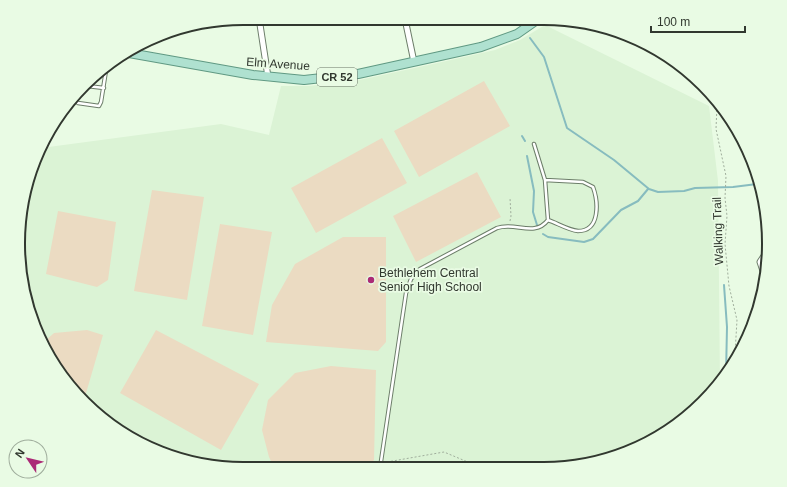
<svg xmlns="http://www.w3.org/2000/svg" width="787" height="487" font-family="Arial,sans-serif">
	<style>
		.built { fill: #dbf3d5 }
		.green { fill: #ebdbc2 }
		.lines { fill: none; stroke-linecap: round; stroke-linejoin: round }
		.stream { stroke: #87bcbf; stroke-width: 2 }
		.lane-casing { stroke: #6c7d69; stroke-width: 4.5 }
		.street-casing { stroke: #6c7d69; stroke-width: 7 }
		.primary-casing { stroke: #609983; stroke-width: 10 }
		.path { stroke: #a0ae9c; stroke-width: 1; stroke-dasharray: 2 2; stroke-linecap: butt }
		.lane { stroke: #fff; stroke-width: 2.5 }
		.street { stroke: #fff; stroke-width: 5 }
		.primary { stroke: #afe1d0; stroke-width: 8 }
		.poi-dot { fill: #ab2a76; stroke: #e9fbe4; stroke-width: 1.5 }
		.labels { text-anchor: middle; dominant-baseline: central; stroke-width: 3.5; stroke-linejoin: round; paint-order: stroke }
		.shield { fill: #e9fbe4; stroke: #687265; stroke-width: 1 }
		.shield-label { font-size: 11px; font-weight: bold; fill: #31382f }
		.street-label { font-size: 12px; fill: #31382f; stroke: #e9fbe4 }
		.poi-label { font-size: 12px; fill: #31382f; stroke: #e9fbe4; text-anchor: start }
		.rim { fill: none; stroke: #31382f; stroke-width: 2 }
	</style>
	<rect width="100%" height="100%" fill="#e9fbe4"/>
	<path class="built" d="M545 25 709 106 718 181 720 383 656 439 602 461 558 468 214 467 157 452 106 423 64 381 30 316 18 243 30 171 41 148 221 124 269 135 281 86H309L355 81 442 62 495 50 520 40Z"/>
	<path class="green" d="M484 81 510 126 419 177 394 131Z
		M382 138 407 183 316 233 291 188Z
		M477 172 501 217 416 262 393 216Z
		M152 190 204 197 187 300 134 291Z
		M58 211 116 222 108 280 97 287 46 274Z
		M220 224 272 232 253 335 202 326Z
		M343 237H386V342L378 351 266 342 272 305 295 264Z
		M87 330 103 335 84 400 64 381 44 342 54 333Z
		M156 330 259 384 221 450 120 393Z
		M331 366 376 370 374 460 367 468 274 467 269 457 262 430 268 400 295 373Z"/>
	<g class="lines">
		<path class="stream" d="M530 38 544 57 567 128 614 160 649 189 658 192 684 191 695 188 733 187 757 184
			M522 136 525 141
			M527 156 534 191 533 212 537 225
			M543 234 548 237 584 242 593 239 621 210 638 201 648 189
			M724 285 727 327 726 374"/>
		<g class="lane-casing">
			<path id="lane" d="M87 86 104 88
				M74 99 78 103 99 106 101 102 107 64
				M534 144 545 180 583 182 593 187C598 201 601 231 578 231 568 230 557 223 548 220L545 180
				M104 420 165 454
				M380 468 406 293 411 279 420 269 497 228C515 221 534 238 548 220"/>
		</g>
		<g class="street-casing">
			<path id="street" d="M259 18 268 77
				M405 19 414 62
				M763 271 760 262 764 256"/>
		</g>
		<g class="primary-casing">
			<path id="primary" d="M129 53 253 75 304 80 358 74 481 47 517 34 537 20"/>
		</g>
		<path class="path" d="M717 106 716 129 726 176 725 198 727 216 725 244 729 286 737 320 735 354
			M510 221 511 216 510 198
			M387 462 444 452 482 468"/>
		<use href="#lane" class="lane"/>
		<use href="#street" class="street"/>
		<use href="#primary" class="primary"/>
	</g>
	<circle class="poi-dot" cx="371" cy="280" r="4"/>
	<g class="labels">
		<rect class="shield" x="317" y="68" width="40" height="18" rx="3"/>
		<g class="shield-label">
			<text x="337" y="77">CR 52</text>
		</g>
		<g class="street-label">
			<text transform="translate(278 64) rotate(4)">Elm Avenue</text>
			<text transform="translate(718 231) rotate(-92)">Walking Trail</text>
		</g>
		<g class="poi-label">
			<text x="379" y="273">Bethlehem Central<tspan x="379" dy="14">Senior High School</tspan></text>
		</g>
	</g>
	<path d="M0 0H787V487H0ZM243 25H544A218 218 0 0 1 762 243V244A218 218 0 0 1 544 462H243A218 218 0 0 1 25 244V243A218 218 0 0 1 243 25Z" fill="#e9fbe4" fill-rule="evenodd"/>
	<path class="rim" d="M243 25H544A218 218 0 0 1 762 243V244A218 218 0 0 1 544 462H243A218 218 0 0 1 25 244V243A218 218 0 0 1 243 25Z"/>
	<g transform="translate(28 459) rotate(305)"><circle r="19" fill="#e9fbe4" stroke="#9fad9c"/>
	<path d="M0-3L7 15L0 10L-7 15Z" fill="#ab2a76"/>
	<text y="-6" font-size="11" font-weight="bold" text-anchor="middle" fill="#31382f">N</text>
	</g>
	<path d="M651 26v6h94v-6" fill="none" stroke="#31382f" stroke-width="2"/>
	<text x="657" y="26" font-size="12" fill="#31382f" stroke="#e9fbe4" stroke-width="3" paint-order="stroke">100 m</text>
</svg>
